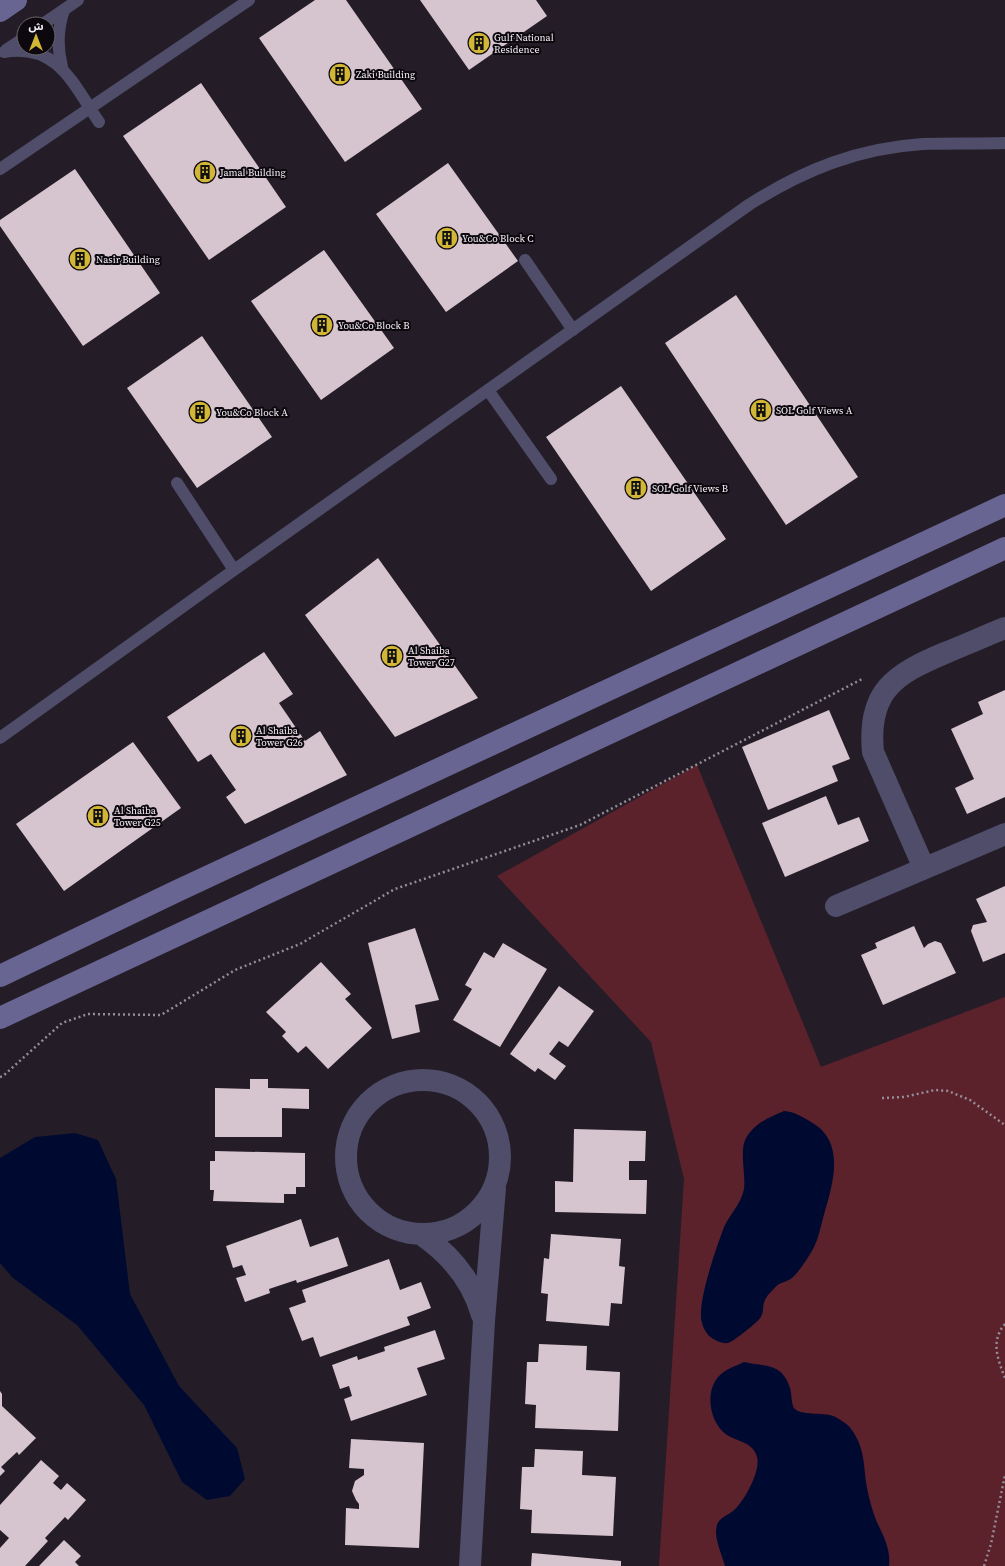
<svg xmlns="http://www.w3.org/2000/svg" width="1005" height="1566" font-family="'Source Serif 4','Noto Sans Arabic',serif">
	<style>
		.green { fill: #5c222c }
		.water { fill: #000a31 }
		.building { fill: #d6c4ce }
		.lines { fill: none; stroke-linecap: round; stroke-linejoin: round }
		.path { stroke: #948d97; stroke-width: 2.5; stroke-dasharray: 2 3; stroke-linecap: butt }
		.lane { stroke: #4f4d69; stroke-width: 12 }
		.street { stroke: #4f4d69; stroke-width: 22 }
		.secondary { stroke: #696592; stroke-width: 22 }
		.labels { text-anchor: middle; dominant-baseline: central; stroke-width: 4; stroke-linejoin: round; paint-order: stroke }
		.poi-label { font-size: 10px; fill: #f7f1f9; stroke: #0c080d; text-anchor: start }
	</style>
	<rect width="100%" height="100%" fill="#241d28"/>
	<path class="green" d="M697 765 821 1067 1005 997V1566H659L684 1179 651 1042 497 876Z"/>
	<path class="water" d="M784 1111C795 1112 801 1116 811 1122 845 1141 834 1180 825 1211 821 1224 819 1239 812 1251 807 1259 799 1272 792 1278 788 1281 783 1282 779 1284 775 1287 771 1292 768 1295 761 1304 765 1309 761 1317 758 1322 733 1342 728 1343 722 1344 714 1340 709 1336 706 1332 703 1328 702 1323 696 1304 717 1246 724 1227 730 1214 741 1204 744 1189 746 1175 739 1150 746 1138 755 1123 768 1118 784 1111Z
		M75 1133 98 1140 116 1179 130 1294 179 1386 237 1448 245 1479 230 1496 207 1500 182 1482 144 1405 77 1325 13 1278 0 1263V1158L35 1137Z
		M744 1362C764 1367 782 1362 790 1388 792 1394 791 1403 794 1408 800 1416 823 1412 833 1416 837 1417 842 1421 845 1423 852 1428 856 1436 859 1443 865 1458 864 1472 867 1488 869 1498 872 1510 876 1520 883 1535 891 1549 889 1566H725C722 1555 713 1536 717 1525 719 1518 728 1515 733 1511 744 1502 761 1471 757 1457 753 1442 738 1442 727 1435 709 1423 704 1390 720 1375 726 1369 736 1366 744 1362Z"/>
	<path class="building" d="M315 0H346L422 109 345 162 259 38Z
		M420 0H536L547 16 469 70Z
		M201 83 286 207 209 260 123 136Z
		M448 163 518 261 446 312 376 214Z
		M75 169 160 293 83 346 0 226V220Z
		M324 250 394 348 321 400 251 301Z
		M736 295 858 477 786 525 665 343Z
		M202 336 272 437 197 488 127 388Z
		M621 386 726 539 651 591 546 437Z
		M378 558 478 698 395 737 305 615Z
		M264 652 293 694 279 703 305 741 320 731 347 775 245 824 226 797 236 790 211 754 198 762 167 717Z
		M1005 690V797L967 814 955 788 974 779 951 729 983 714 978 702Z
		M829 710 850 759 832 766 838 781 768 810 742 747Z
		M133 742 181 808 64 891 16 824Z
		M826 796 838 825 859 817 869 841 785 877 762 823Z
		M1005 886V953L983 962 971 931 973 925 987 922 976 899Z
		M914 926 924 948 928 944 935 941 941 943 956 973 883 1005 861 955 877 948 875 943Z
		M415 928 439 1000 415 1005 420 1032 392 1039 368 943Z
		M503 943 547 969 500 1047 453 1020 472 989 465 985 484 952 494 958Z
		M321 962 351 994 345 999 372 1028 328 1069 306 1046 298 1053 282 1036 286 1032 266 1012Z
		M559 986 594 1011 568 1047 559 1041 549 1054 566 1066 555 1080 538 1068 535 1072 510 1054Z
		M250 1079H268V1088L309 1089V1109L282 1108V1137H215V1088L250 1089Z
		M574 1129 646 1131 645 1161H629V1180H647L646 1214 555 1212V1181L573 1182Z
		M215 1151 305 1153V1187H296V1194H284V1203L213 1201 214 1190H210V1161H215Z
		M301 1219 310 1247 338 1237 348 1266 297 1283 296 1280 269 1289 270 1293 245 1302 236 1278 246 1275 242 1265 233 1268 226 1246Z
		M551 1234 621 1239 619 1266 625 1267 622 1304 611 1303 609 1326 546 1321 548 1294 541 1293 544 1258 549 1259Z
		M389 1259 400 1290 421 1282 431 1308 407 1317 410 1325 320 1357 313 1337 302 1341 289 1308 306 1302 302 1290Z
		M435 1330 445 1359 417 1368 427 1395 351 1421 344 1399 352 1396 349 1386 340 1389 332 1365 357 1356 358 1360 385 1351 384 1347Z
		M539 1344 587 1346 586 1370 620 1372 618 1431 535 1428 536 1405 525 1404 527 1362H538Z
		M0 1391 2 1394V1406L36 1438 19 1455 17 1452 1 1467 5 1471 0 1476Z
		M351 1439 424 1443 419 1548 345 1545 346 1508 359 1509V1504L356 1500 352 1491 355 1481 364 1475V1469L349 1468Z
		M535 1449 583 1451 582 1475 616 1477 613 1536 531 1533 532 1510 520 1509 522 1467H534Z
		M41 1460 59 1476 53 1483 61 1490 67 1483 86 1500 68 1520 65 1517 45 1538 48 1541 25 1566H0V1548L9 1538 0 1530V1505Z
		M64 1540 81 1556 75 1562 79 1566H39Z
		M532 1553 621 1561V1566H531Z"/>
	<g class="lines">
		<path class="path" d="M0 1077 3 1076 62 1023 88 1014 161 1015 235 970 300 944 395 889 580 825 864 678
			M882 1098 904 1097 935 1090 948 1091 970 1100 1005 1125
			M1005 1324C990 1341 998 1360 1005 1378
			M984 1566 991 1544 1005 1475"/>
		<path class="lane" d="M43 24 78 0
			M6 50 24 38
			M4 52C58 43 73 84 99 122
			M62 67C57 47 57 30 64 10
			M0 169 249 0
			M525 260 573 330
			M488 390 551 479
			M177 483 234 570
			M0 738 234 570 750 204C804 170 858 148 923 144 950 143 978 144 1005 143"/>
		<path class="street" d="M924 868 873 752C867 691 895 674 945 653 965 645 985 636 1005 628
			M836 906 1005 834
			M346 1157a77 77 0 1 1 154 0a77 77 0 1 1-154 0Z
			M422 1235C451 1255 472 1280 482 1315
			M470 1566 484 1321 495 1188"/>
		<path class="secondary" d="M0 11 16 0
			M0 976 177 891 1005 505
			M0 1018 1005 548"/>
	</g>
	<defs>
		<g id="building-disc" transform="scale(1.15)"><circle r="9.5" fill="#d2b635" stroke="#0c080d"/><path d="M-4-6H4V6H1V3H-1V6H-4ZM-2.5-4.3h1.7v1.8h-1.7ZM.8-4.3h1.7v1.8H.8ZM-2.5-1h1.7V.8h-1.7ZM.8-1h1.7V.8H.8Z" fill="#111"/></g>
	</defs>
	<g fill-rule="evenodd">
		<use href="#building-disc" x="479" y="43"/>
		<use href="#building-disc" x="340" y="74"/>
		<use href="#building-disc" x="205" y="172"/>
		<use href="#building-disc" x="447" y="238"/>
		<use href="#building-disc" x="80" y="259"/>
		<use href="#building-disc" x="322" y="325"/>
		<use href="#building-disc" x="761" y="410"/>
		<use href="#building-disc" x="200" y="412"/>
		<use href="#building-disc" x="636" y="488"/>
		<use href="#building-disc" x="392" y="656"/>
		<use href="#building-disc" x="241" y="736"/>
		<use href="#building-disc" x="98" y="816"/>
	</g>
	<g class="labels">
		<g class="poi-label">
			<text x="494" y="37">Gulf National<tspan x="494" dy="12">Residence</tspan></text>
			<text x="356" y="74">Zaki Building</text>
			<text x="220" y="172">Jamal Building</text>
			<text x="462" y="238">You&amp;Co Block C</text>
			<text x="96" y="259">Nasir Building</text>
			<text x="338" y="325">You&amp;Co Block B</text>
			<text x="776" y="410">SOL Golf Views A</text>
			<text x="216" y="412">You&amp;Co Block A</text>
			<text x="652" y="488">SOL Golf Views B</text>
			<text x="408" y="650">Al Shaiba<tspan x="408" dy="12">Tower G27</tspan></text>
			<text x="256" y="730">Al Shaiba<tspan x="256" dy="12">Tower G26</tspan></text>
			<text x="114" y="810">Al Shaiba<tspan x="114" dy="12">Tower G25</tspan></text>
		</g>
	</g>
	<g transform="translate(36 36)"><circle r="19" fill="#0c080d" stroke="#6a656b"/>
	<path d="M0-3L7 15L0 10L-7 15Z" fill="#d2b635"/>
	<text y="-6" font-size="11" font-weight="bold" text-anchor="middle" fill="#f7f1f9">ش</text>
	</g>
</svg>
